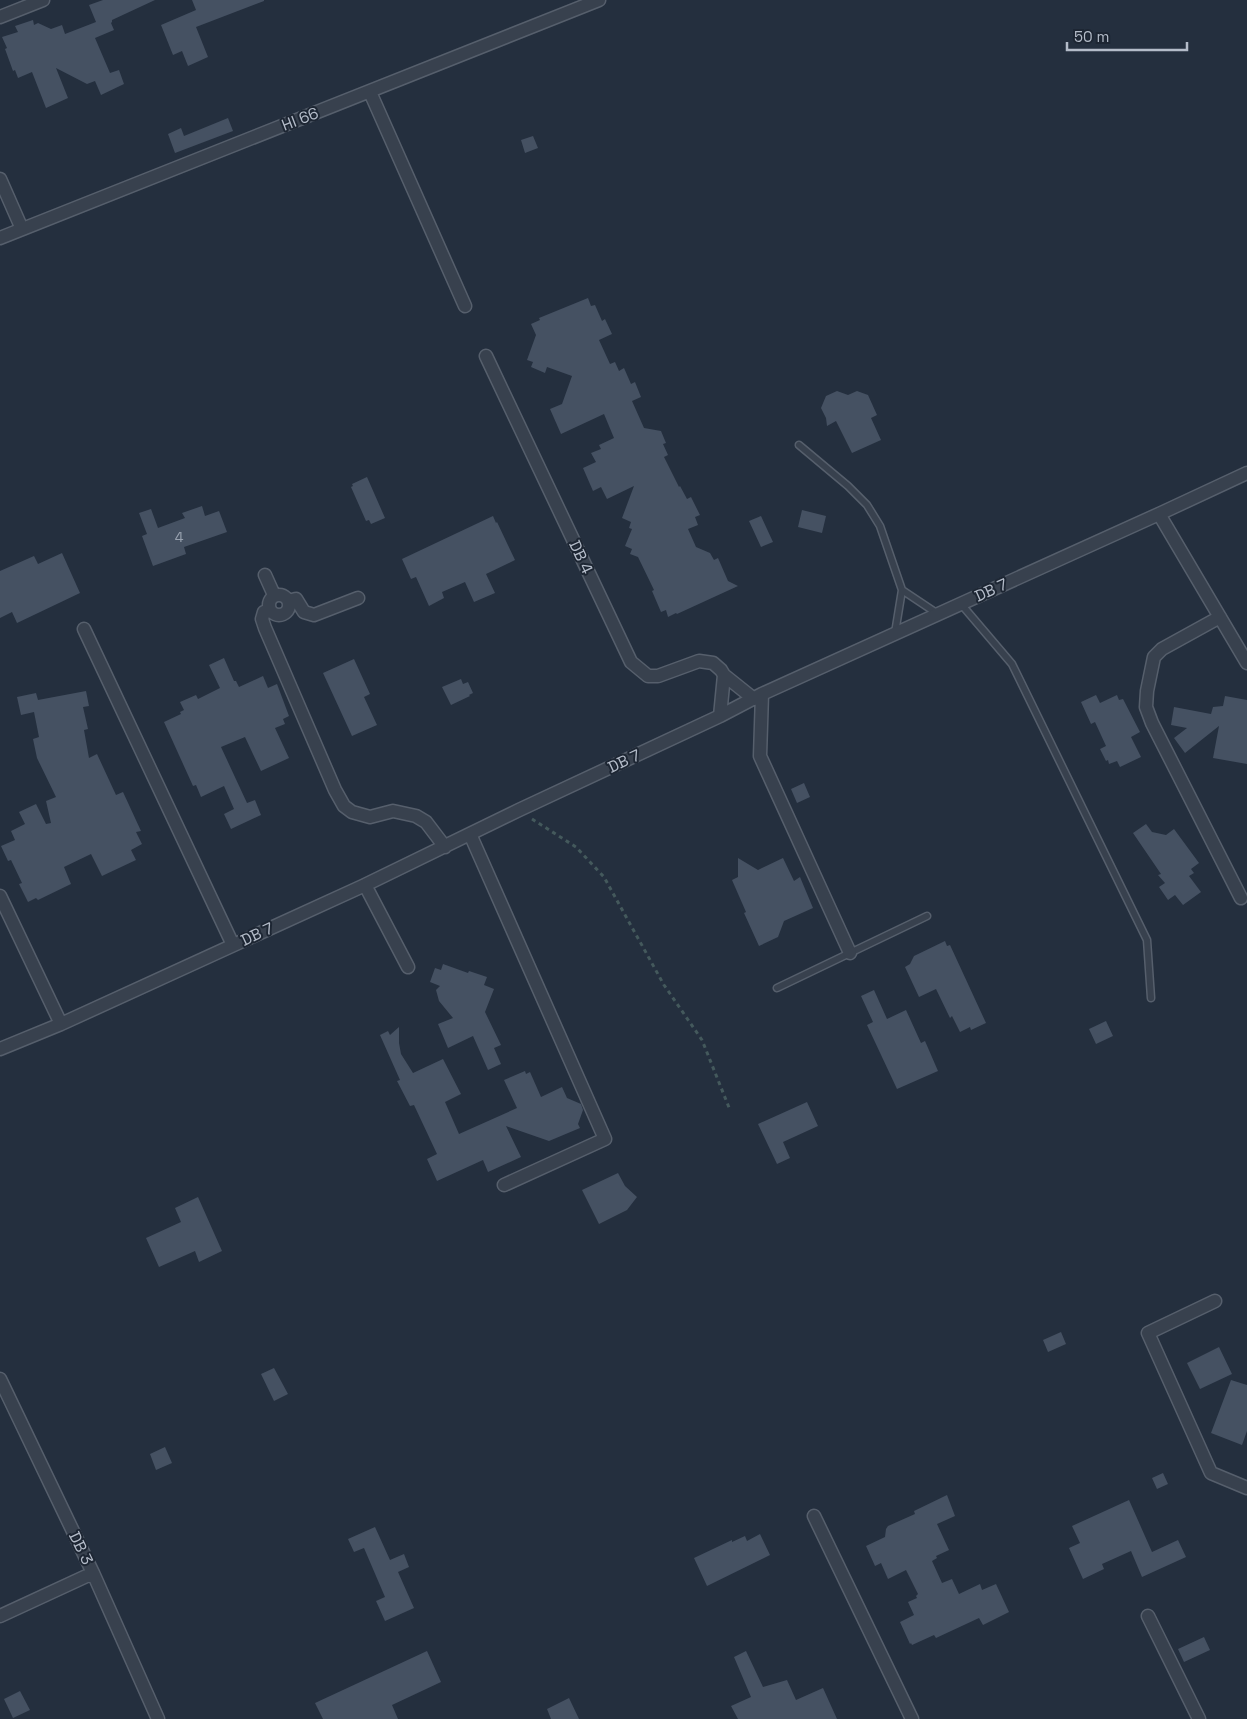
<svg xmlns="http://www.w3.org/2000/svg" width="1247" height="1719" font-family="'Space Grotesk',sans-serif">
	<style>
		.building { fill: #455162 }
		.lines { fill: none; stroke-linecap: round; stroke-linejoin: round }
		.service-casing { stroke: #565f6c; stroke-width: 9 }
		.minor-casing { stroke: #565f6c; stroke-width: 15 }
		.path { stroke: #44595c; stroke-width: 3; stroke-dasharray: 4 4; stroke-linecap: butt }
		.service { stroke: #38414e; stroke-width: 6 }
		.minor { stroke: #38414e; stroke-width: 12 }
		.labels { text-anchor: middle; dominant-baseline: central; stroke-width: 4; stroke-linejoin: round; paint-order: stroke }
		.number-label { font-size: 14px; fill: #98a1af }
		.street-label { font-size: 16px; fill: #b4bcc9; stroke: #1d2633 }
	</style>
	<rect width="100%" height="100%" fill="#242f3e"/>
	<path class="building" d="M103 0H155L112 20V22L111 23 114 30 95 38 110 73 119 70 124 84 101 95 95 81 87 84 56 68 68 98 46 108 32 72 18 78 15 70 13 71 5 49 7 48 2 37 18 32 15 26 33 20 34 25 38 23 51 29 62 25 65 34 96 22 89 5Z
		M192 0H264V1L196 27 208 57 188 66 182 51 173 55 161 25 196 10Z
		M228 118 233 131 175 153 168 134 181 128 184 136Z
		M533 136 538 148 525 153 521 140Z
		M588 298 591 306 595 305 602 321 605 319 612 334 599 340 610 364 615 362 619 371 624 368 631 384 635 382 641 397 632 401 644 428 661 431 666 443 663 444 668 455 664 457 679 487 680 486 687 499 691 497 700 515 695 517 698 525 688 529 696 547 710 553 714 560 718 558 728 581 738 586 677 614 676 613 668 617 666 610 661 612 652 591 654 590 638 557 630 554 632 549 625 546 632 529 629 528 631 522 622 518 634 486 607 499 601 487 593 491 583 468 596 462 591 453 601 449 599 445 614 438 604 414 561 434 550 409 562 404 572 376 547 367 545 373 531 367 533 362 527 360 536 335 531 324 540 320 539 318Z
		M837 391 848 395 857 391 868 395 877 415 871 418 881 440 852 453 836 421 827 426 826 418 821 408 826 396Z
		M367 477 385 518 371 524 369 520 366 521 351 487 353 486 352 484Z
		M202 506 205 516 219 511 227 532 184 547 186 554 153 566 142 536 147 534 139 513 151 509 158 528 185 518 182 513Z
		M802 510 826 516 822 533 798 527Z
		M493 516 496 523 497 522 515 560 486 574 495 593 474 602 465 582 442 592 444 598 429 606 416 577 411 579 402 559Z
		M761 516 773 542 761 547 749 521Z
		M62 553 80 593 17 623 12 612 0 618V571L34 556 38 564Z
		M224 658 234 681H236L239 687 263 676 268 688 277 684 289 716 283 719 285 724 275 728 289 758 261 771 245 737 221 747 247 803 255 800 261 815 231 829 224 814 234 809 224 786 201 797 196 785 193 786 164 722 181 714 180 712 184 710 180 702 196 695 198 699 220 688 209 665Z
		M354 659 370 694 364 697 377 725 352 736 323 673Z
		M461 679 463 684 468 682 473 693 469 695 470 696 451 705 442 687Z
		M86 691 89 706 83 707 88 729 84 730 89 758 97 754 116 795 123 792 141 831 136 832 142 844 131 850 136 860 102 876 91 854 64 867 71 884 38 900 36 898 28 902 19 884 22 883 11 860 8 861 1 846 15 840 11 831 25 824 19 812 36 804 46 824 51 823 46 801 56 797 37 758 33 739 39 737 34 712 21 715 17 697 36 693 38 700Z
		M1096 695 1100 703 1117 695 1119 700 1123 699 1140 732 1131 737 1141 757 1120 767 1117 761 1109 764 1108 760 1106 761 1100 749 1106 746 1095 722 1091 724 1081 702Z
		M1225 696 1247 700V764L1213 758 1219 726 1185 753 1174 738 1187 728 1171 725 1174 707 1211 714 1213 707 1223 706Z
		M804 783 810 797 797 803 791 789Z
		M1146 824 1152 832 1166 835 1174 829 1199 863 1191 869 1194 873 1189 876 1201 892 1183 905 1175 895 1168 900 1159 887 1165 883 1158 875 1161 874 1133 833Z
		M738 858 758 870 783 858 794 881 800 877 813 908 784 921 778 937 759 946 744 913 746 912 732 880 738 877Z
		M945 941 947 946 950 945 986 1023 971 1030 970 1027 960 1032 952 1016 950 1018 936 989 919 997 905 967 910 964 914 956Z
		M443 964 468 973 469 971 487 977 484 985 494 989 485 1012 501 1045 494 1048 501 1064 488 1070 473 1036 448 1048 438 1024 453 1018 439 1001 436 990 440 986 430 982 435 968 441 970Z
		M874 990 887 1019 906 1010 921 1043 925 1041 938 1071 897 1089 867 1025 873 1022 861 996Z
		M1106 1021 1113 1036 1096 1044 1089 1029Z
		M399 1027V1043L401 1054 413 1073 443 1059 461 1094 445 1102 459 1134 517 1108 504 1080 525 1071 526 1074 530 1072 541 1097 562 1087 567 1098 581 1104 583 1110 578 1124 580 1128 549 1141 506 1126 521 1157 488 1172 483 1160 437 1181 427 1159 437 1154 414 1105 410 1106 397 1081 400 1080 380 1035 388 1031 390 1035Z
		M807 1102 818 1126 783 1142 790 1158 777 1164 758 1124Z
		M618 1173 625 1186 637 1197 627 1210 599 1224 582 1190Z
		M198 1197 222 1251 199 1262 195 1251 159 1267 146 1238 181 1222 175 1208Z
		M1061 1332 1066 1344 1048 1352 1043 1340Z
		M1219 1347 1232 1374 1200 1389 1187 1363Z
		M274 1368 288 1394 274 1401 261 1374Z
		M1231 1380 1247 1385V1431L1242 1445 1211 1433Z
		M165 1447 172 1463 156 1470 150 1454Z
		M1163 1473 1168 1484 1157 1489 1152 1478Z
		M947 1495 955 1516 937 1524 949 1550 936 1556 937 1558 932 1561 942 1583 952 1579 959 1594 980 1584 982 1590 996 1584 1009 1612 983 1625 979 1618 936 1638 934 1635 912 1645 911 1643 910 1644 900 1622 914 1615 908 1602 917 1598 916 1596 918 1594 906 1570 888 1579 881 1563 875 1566 866 1546 885 1537 886 1529 888 1526 915 1514 914 1511Z
		M1129 1500 1152 1552 1178 1540 1186 1557 1142 1577 1131 1551 1102 1564 1104 1569 1083 1579 1069 1548 1080 1543 1072 1526Z
		M375 1527 390 1560 404 1554 409 1567 398 1572 414 1608 385 1621 376 1601 385 1597 364 1548 354 1552 348 1539Z
		M760 1534 770 1555 707 1586 694 1558 732 1540V1542L745 1536 747 1541Z
		M1204 1637 1210 1650 1184 1662 1178 1649Z
		M427 1651 441 1682 392 1705 398 1719H323L315 1703Z
		M746 1651 763 1687 787 1680 796 1700 823 1688 837 1719H738L731 1706 751 1697 734 1657Z
		M20 1691 30 1710 13 1718 4 1699Z
		M569 1698 579 1719H551L547 1709Z"/>
	<g class="lines">
		<g class="service-casing">
			<path id="service" d="M799 445 848 486 867 505 880 526 902 590 895 633
				M902 590 938 614
				M961 604 1012 664 1147 940 1151 998
				M777 988 927 916"/>
		</g>
		<g class="minor-casing">
			<path id="minor" d="M0 17 43 0
				M370 92 465 306
				M0 179 22 229
				M0 238 599 0
				M486 356 631 662 648 676H658L699 661 713 663 721 670 724 675 754 699
				M1159 514 1247 663
				M265 575 274 595
				M269 605a10 10 0 1 1 20 0a10 10 0 1 1-20 0Z
				M289 601 296 599 304 612 314 615 358 598
				M270 610 264 612 262 619 265 628 335 790 344 806 352 812 370 817 393 811 416 816 426 822 445 847
				M1220 617 1162 649 1154 657 1147 691 1146 707 1152 723 1241 898
				M84 629 233 945
				M762 694 760 756 850 953
				M720 716 724 675
				M470 834 605 1139 504 1185
				M365 885 408 967
				M0 896 61 1024
				M0 1049 61 1024 365 885 519 810 720 716 762 694 1159 514 1247 473
				M1215 1301 1148 1333 1211 1473 1247 1488
				M0 1379 93 1573 158 1719
				M814 1516 912 1719
				M0 1616 93 1573
				M1148 1616 1199 1719"/>
		</g>
		<path class="path" d="M532 819 576 847 604 877 664 985 702 1040 730 1110"/>
		<use href="#service" class="service"/>
		<use href="#minor" class="minor"/>
	</g>
	<g class="labels">
		<g class="number-label">
			<text x="179" y="537">4</text>
		</g>
		<g class="street-label">
			<text transform="translate(300 119) rotate(-21)">HI 66</text>
			<text transform="translate(581 557) rotate(65)">DB 4</text>
			<text transform="translate(991 590) rotate(-24)">DB 7</text>
			<text transform="translate(624 761) rotate(-25)">DB 7</text>
			<text transform="translate(257 934) rotate(-25)">DB 7</text>
			<text transform="translate(81 1548) rotate(64)">DB 3</text>
		</g>
	</g>
	<path d="M1067 42v8h120v-8" fill="none" stroke="#b4bcc9" stroke-width="2.5"/>
	<text x="1074" y="42" font-size="15" fill="#b4bcc9" stroke="#1d2633" stroke-width="4" paint-order="stroke">50 m</text>
</svg>
